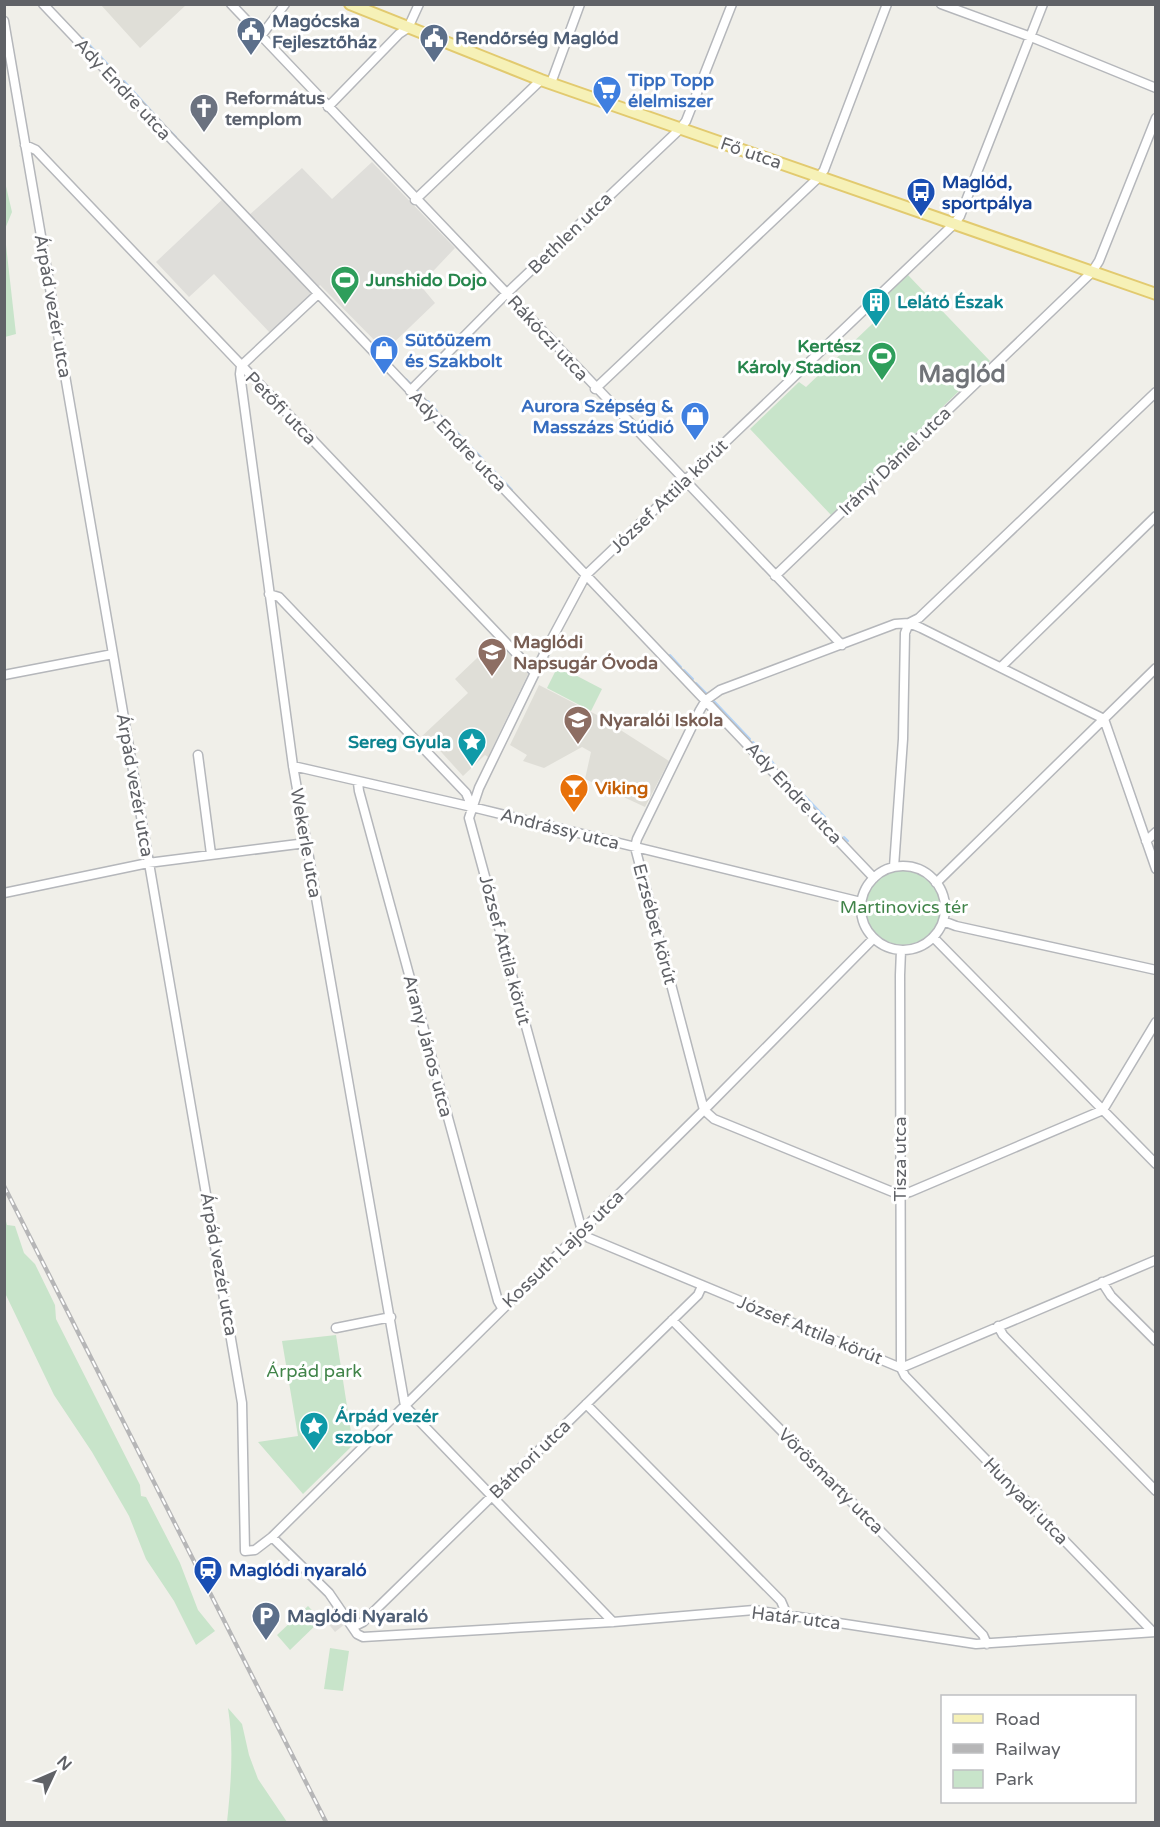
<svg xmlns="http://www.w3.org/2000/svg" width="1160" height="1827" font-family="'Varela Round',sans-serif">
	<style>
		.industrial { fill: #dfdeda }
		.education { fill: #dfded7 }
		.green { fill: #c8e4ca }
		.lines { fill: none; stroke-linecap: round; stroke-linejoin: round }
		.stream { stroke: #b3d3f6; stroke-width: 2 }
		.minor-casing { stroke: #b5b7bb; stroke-width: 11 }
		.major-casing { stroke: #e2ca6f; stroke-width: 14 }
		.minor { stroke: #fff; stroke-width: 8 }
		.major { stroke: #f6f1b7; stroke-width: 10 }
		.rail-casing { stroke: #b6b6b7; stroke-width: 4.5 }
		.rail { stroke: #fff; stroke-width: 2; stroke-dasharray: 7; stroke-linecap: butt }
		.labels { text-anchor: middle; dominant-baseline: central; stroke-width: 6; stroke-linejoin: round; paint-order: stroke }
		.service-label { font-size: 18px; font-weight: bold; fill: #4e5e75; stroke: #fff; text-anchor: start }
		.shop-label { font-size: 18px; font-weight: bold; fill: #366cbe; stroke: #fff; text-anchor: start }
		.street-label { font-size: 18px; fill: #606267; stroke: #fff }
		.worship-label { font-size: 18px; font-weight: bold; fill: #5b616d; stroke: #fff; text-anchor: start }
		.transit-label { font-size: 18px; font-weight: bold; fill: #164399; stroke: #fff; text-anchor: start }
		.leisure-label { font-size: 18px; font-weight: bold; fill: #27864d; stroke: #fff; text-anchor: start }
		.culture-label { font-size: 18px; font-weight: bold; fill: #0d838f; stroke: #fff; text-anchor: start }
		.education-label { font-size: 18px; font-weight: bold; fill: #785e54; stroke: #fff; text-anchor: start }
		.food-label { font-size: 18px; font-weight: bold; fill: #c56008; stroke: #fff; text-anchor: start }
		.park-label { font-size: 18px; fill: #418449; stroke: #fff }
		.district-label { font-size: 24px; font-weight: bold; fill: #717479; stroke: #fff }
	</style>
	<rect width="100%" height="100%" fill="#f0efe9"/>
	<path class="industrial" d="M372 162 455 248 420 285 435 303 385 351 320 285 271 334 214 274 189 297 156 262 227 195 248 216 302 168 332 199Z
		M338 1615 345 1624 335 1632 327 1622Z"/>
	<path class="education" d="M101 5H186L140 48Z
		M496 640 528 674 488 757 485 755 463 776 433 743 428 746 420 738 468 693 455 679Z
		M539 685 597 715 669 761 645 807 585 779 591 752 582 747 544 768 523 761 527 755 510 745Z"/>
	<path class="green" d="M5 182 12 212 5 229H4Z
		M5 236 16 334 5 337H4Z
		M908 275 990 361 831 515 750 429 799 382 806 387 891 306 884 298Z
		M558 666 602 689 591 711 547 688Z
		M865 907a38 38 0 1 1 76 0a38 38 0 1 1-76 0Z
		M4 1213 7 1225 15 1226 24 1253 35 1264 55 1305 56 1319 140 1485 141 1496 146 1497 180 1563 198 1610 215 1631 196 1645 174 1601 146 1559 129 1516 92 1452 54 1395 5 1293Z
		M336 1335 353 1445 303 1494 258 1442 298 1436 282 1341Z
		M308 1606 321 1620 290 1650 277 1635Z
		M330 1648 349 1651 343 1691 324 1689Z
		M228 1708 242 1724 249 1755 258 1779 287 1822H227C231 1785 234 1745 228 1708Z"/>
	<g class="lines">
		<path class="stream" d="M83 38 115 72
			M124 81 164 125
			M167 128 176 137
			M178 140 190 152
			M197 160 207 170
			M210 174 221 185
			M406 379 412 385
			M417 390 424 398
			M428 401 437 411
			M440 415 452 427
			M455 430 465 441
			M469 445 483 459
			M486 463 497 474
			M500 477 512 490
			M670 655 681 667
			M684 670 693 679
			M696 683 706 693
			M713 700 750 739
			M753 742 763 753
			M767 756 775 765
			M783 773 790 781
			M800 791 825 817
			M844 837 848 841"/>
		<g class="minor-casing">
			<path id="minor" d="M43 4 874 878
				M231 4 842 645
				M941 4 1031 37 1156 88
				M1043 4 960 216 954 224 586 575 549 644 479 788 469 818 582 1231 589 1238 901 1368 1156 1260
				M4 21 242 1403 245 1551 255 1550 272 1537 704 1110 874 938
				M261 36 285 4
				M551 83 580 4
				M328 107 399 34 408 28 419 4
				M25 145 36 150 535 673
				M415 200 541 80
				M241 366 240 374 293 766 405 1406 613 1622
				M241 366 318 294
				M595 389 819 177 824 170 887 4
				M410 391 506 294 680 129 686 121 732 4
				M775 576 1092 272 1099 261 1156 118
				M269 594 279 597 466 793 472 807
				M1001 667 1156 516
				M4 675 113 654
				M198 755 211 854
				M293 766 472 807 861 902
				M358 783 359 791 498 1301 502 1308
				M1146 841 1156 832
				M861 908a42 42 0 1 1 84 0a42 42 0 1 1-84 0Z
				M894 867 903 739 905 633 909 623 919 618 1156 392
				M1156 869 1104 719 921 628 909 623 895 624 720 690 706 700 700 710 637 839 635 847 704 1110 714 1119 900 1195 910 1192 1103 1110 1156 1022
				M936 883 1156 668
				M4 893 148 863 306 843
				M943 921 956 926 1156 970
				M933 937 1156 1164
				M901 950 900 975 901 1368 905 1376 1153 1632
				M1102 1282 1111 1296 1156 1341
				M672 1320 983 1635 987 1644
				M998 1326 1003 1335 1156 1491
				M336 1328 391 1317
				M586 1404 781 1601 787 1615
				M272 1537 329 1593 357 1634 363 1637 613 1622 754 1610 976 1644 1156 1632
				M353 1627 363 1622 698 1295 702 1286"/>
		</g>
		<g class="major-casing">
			<path id="major" d="M350 4 541 80 1156 294"/>
		</g>
		<use href="#minor" class="minor"/>
		<use href="#major" class="major"/>
		<g class="rail-casing">
			<path id="rail" d="M4 1186 326 1822"/>
		</g>
		<use href="#rail" class="rail"/>
	</g>
	<defs>
		<g id="civic-pin" transform="scale(1.5)"><path d="M0 17L-7.5 6A9.5 9.5 0 1 1 7.5 6Z" fill="#5c6f8a" stroke="#fff"/><path d="M-.6-6.5H3V-4.5H.6V-3L4-1V1h2V6H-6V1h2V-1L-.6-3ZM-1.2 2.5V6h2.4V2.5Z" fill="#fff"/></g>
		<g id="supermarket-pin" transform="scale(1.5)"><path d="M0 17L-7.5 6A9.5 9.5 0 1 1 7.5 6Z" fill="#3f7fe0" stroke="#fff"/><path d="M-6-5.5h2.5l.6 2H6L4.5 2H-2.5L-4.4-4H-6ZM-1.5 3.2a1.3 1.3 0 1 0 .1 0ZM3 3.2a1.3 1.3 0 1 0 .1 0Z" fill="#fff"/></g>
		<g id="church-pin" transform="scale(1.5)"><path d="M0 17L-7.5 6A9.5 9.5 0 1 1 7.5 6Z" fill="#6b7280" stroke="#fff"/><path d="M-1.2-6h2.4v3.5h3.3v2.4h-3.3V6h-2.4V-.1h-3.3v-2.4h3.3Z" fill="#fff"/></g>
		<g id="bus-pin" transform="scale(1.5)"><path d="M0 17L-7.5 6A9.5 9.5 0 1 1 7.5 6Z" fill="#1a4fb4" stroke="#fff"/><path d="M-5-6H5V4H4V6H2V4H-2V6H-4V4H-5ZM-3.5-4V0h7V-4ZM-3.5 1.2v1.5H-2V1.2ZM2 1.2v1.5H3.5V1.2Z" fill="#fff"/></g>
		<g id="stadium-pin" transform="scale(1.5)"><path d="M0 17L-7.5 6A9.5 9.5 0 1 1 7.5 6Z" fill="#2e9e5b" stroke="#fff"/><path d="M0-5a6.5 5 0 1 0 0 10a6.5 5 0 1 0 0-10ZM-3.5-1.8h7v3.6h-7Z" fill="#fff"/></g>
		<g id="building-pin" transform="scale(1.5)"><path d="M0 17L-7.5 6A9.5 9.5 0 1 1 7.5 6Z" fill="#0f9aa8" stroke="#fff"/><path d="M-4-6H4V6H1V3H-1V6H-4ZM-2.5-4.3h1.7v1.8h-1.7ZM.8-4.3h1.7v1.8H.8ZM-2.5-1h1.7V.8h-1.7ZM.8-1h1.7V.8H.8Z" fill="#fff"/></g>
		<g id="shop-pin" transform="scale(1.5)"><path d="M0 17L-7.5 6A9.5 9.5 0 1 1 7.5 6Z" fill="#3f7fe0" stroke="#fff"/><path d="M-5-2.5h2.3a2.7 3.5 0 0 1 5.4 0H5L5.5 6h-11ZM-1.5-2.5h3a1.5 2.3 0 0 0-3 0Z" fill="#fff"/></g>
		<g id="school-pin" transform="scale(1.5)"><path d="M0 17L-7.5 6A9.5 9.5 0 1 1 7.5 6Z" fill="#8d6e63" stroke="#fff"/><path d="M0-5L7-2L0 1L-7-2ZM-4 1L0 2.5L4 1V4Q0 6-4 4Z" fill="#fff"/></g>
		<g id="sight-pin" transform="scale(1.5)"><path d="M0 17L-7.5 6A9.5 9.5 0 1 1 7.5 6Z" fill="#0f9aa8" stroke="#fff"/><path d="M0-6L1.8-2.2L6-1.7L2.9 1.2L3.7 5.4L0 3.3L-3.7 5.4L-2.9 1.2L-6-1.7L-1.8-2.2Z" fill="#fff"/></g>
		<g id="bar-pin" transform="scale(1.5)"><path d="M0 17L-7.5 6A9.5 9.5 0 1 1 7.5 6Z" fill="#e8710a" stroke="#fff"/><path d="M-6-5H6L.8 .8V4.5H3.5V6h-7V4.5H-.8V.8Z" fill="#fff"/></g>
		<g id="station-pin" transform="scale(1.5)"><path d="M0 17L-7.5 6A9.5 9.5 0 1 1 7.5 6Z" fill="#1a4fb4" stroke="#fff"/><path d="M-3-6H3Q5-6 5-4V2Q5 4 3 4L4.5 6H3L1.5 4h-3L-3 6H-4.5L-3 4Q-5 4-5 2V-4Q-5-6-3-6ZM-3.5-4v3h7v-3ZM-3.5 1v1.5H-2V1ZM2 1v1.5H3.5V1Z" fill="#fff"/></g>
		<g id="parking-pin" transform="scale(1.5)"><path d="M0 17L-7.5 6A9.5 9.5 0 1 1 7.5 6Z" fill="#5c6f8a" stroke="#fff"/><path d="M-3.5-5.5H1a3.5 3.5 0 0 1 0 7H-1V5.5H-3.5ZM-1-3.4V-.6H.8a1.4 1.4 0 0 0 0-2.8Z" fill="#fff"/></g>
	</defs>
	<g fill-rule="evenodd">
		<use href="#civic-pin" x="251" y="31"/>
		<use href="#civic-pin" x="434" y="38"/>
		<use href="#supermarket-pin" x="607" y="90"/>
		<use href="#church-pin" x="204" y="108"/>
		<use href="#bus-pin" x="921" y="192"/>
		<use href="#stadium-pin" x="345" y="280"/>
		<use href="#building-pin" x="876" y="302"/>
		<use href="#shop-pin" x="384" y="350"/>
		<use href="#stadium-pin" x="882" y="356"/>
		<use href="#shop-pin" x="695" y="416"/>
		<use href="#school-pin" x="492" y="652"/>
		<use href="#school-pin" x="578" y="720"/>
		<use href="#sight-pin" x="472" y="742"/>
		<use href="#bar-pin" x="574" y="788"/>
		<use href="#sight-pin" x="314" y="1426"/>
		<use href="#station-pin" x="208" y="1570"/>
		<use href="#parking-pin" x="266" y="1616"/>
	</g>
	<g class="labels">
		<g class="service-label">
			<text x="272" y="21">Magócska<tspan x="272" dy="21">Fejlesztőház</tspan></text>
			<text x="455" y="38">Rendőrség Maglód</text>
			<text x="287" y="1616">Maglódi Nyaraló</text>
		</g>
		<g class="shop-label">
			<text x="628" y="80">Tipp Topp<tspan x="628" dy="21">élelmiszer</tspan></text>
			<text x="405" y="340">Sütőüzem<tspan x="405" dy="21">és Szakbolt</tspan></text>
			<text x="674" y="406" text-anchor="end">Aurora Szépség &amp;<tspan x="674" dy="21">Masszázs Stúdió</tspan></text>
		</g>
		<g class="street-label">
			<text transform="translate(123 89) rotate(47)">Ady Endre utca</text>
			<text transform="translate(751 153) rotate(19)">Fő utca</text>
			<text transform="translate(570 233) rotate(-44)">Bethlen utca</text>
			<text transform="translate(53 306) rotate(80)">Árpád vezér utca</text>
			<text transform="translate(548 338) rotate(47)">Rákóczi utca</text>
			<text transform="translate(281 408) rotate(46)">Petőfi utca</text>
			<text transform="translate(458 441) rotate(46)">Ady Endre utca</text>
			<text transform="translate(895 461) rotate(-44)">Irányi Dániel utca</text>
			<text transform="translate(669 496) rotate(-44)">József Attila körút</text>
			<text transform="translate(135 785) rotate(80)">Árpád vezér utca</text>
			<text transform="translate(794 793) rotate(47)">Ady Endre utca</text>
			<text transform="translate(560 829) rotate(14)">Andrássy utca</text>
			<text transform="translate(306 843) rotate(80)">Wekerle utca</text>
			<text transform="translate(655 924) rotate(75)">Erzsébet körút</text>
			<text transform="translate(505 950) rotate(75)">József Attila körút</text>
			<text transform="translate(428 1046) rotate(75)">Arany János utca</text>
			<text transform="translate(900 1159) rotate(-90)">Tisza utca</text>
			<text transform="translate(563 1249) rotate(-44)">Kossuth Lajos utca</text>
			<text transform="translate(219 1264) rotate(80)">Árpád vezér utca</text>
			<text transform="translate(810 1330) rotate(22)">József Attila körút</text>
			<text transform="translate(530 1459) rotate(-44)">Báthori utca</text>
			<text transform="translate(831 1481) rotate(45)">Vörösmarty utca</text>
			<text transform="translate(1026 1501) rotate(46)">Hunyadi utca</text>
			<text transform="translate(796 1618) rotate(7)">Határ utca</text>
		</g>
		<g class="worship-label">
			<text x="225" y="98">Református<tspan x="225" dy="21">templom</tspan></text>
		</g>
		<g class="transit-label">
			<text x="942" y="182">Maglód,<tspan x="942" dy="21">sportpálya</tspan></text>
			<text x="229" y="1570">Maglódi nyaraló</text>
		</g>
		<g class="leisure-label">
			<text x="366" y="280">Junshido Dojo</text>
			<text x="861" y="346" text-anchor="end">Kertész<tspan x="861" dy="21">Károly Stadion</tspan></text>
		</g>
		<g class="culture-label">
			<text x="897" y="302">Lelátó Észak</text>
			<text x="451" y="742" text-anchor="end">Sereg Gyula</text>
			<text x="335" y="1416">Árpád vezér<tspan x="335" dy="21">szobor</tspan></text>
		</g>
		<g class="education-label">
			<text x="513" y="642">Maglódi<tspan x="513" dy="21">Napsugár Óvoda</tspan></text>
			<text x="599" y="720">Nyaralói Iskola</text>
		</g>
		<g class="food-label">
			<text x="595" y="788">Viking</text>
		</g>
		<g class="park-label">
			<text x="904" y="907">Martinovics tér</text>
			<text x="314" y="1371">Árpád park</text>
		</g>
		<g class="district-label">
			<text x="962" y="374">Maglód</text>
		</g>
	</g>
	<rect width="1160" height="1827" fill="none" stroke="#606267" stroke-width="12"/>
	<rect x="941" y="1695" width="195" height="108" fill="#ffffff" stroke="#bfc0c2" stroke-width="1.5"/>
	<rect x="953" y="1714" width="30" height="9" fill="#f6f1b7" stroke="#bfc0c2" stroke-width="1.5"/>
	<text x="995" y="1725" font-size="18" fill="#606267">Road</text>
	<rect x="953" y="1744" width="30" height="9" fill="#b6b6b7" stroke="#bfc0c2" stroke-width="1.5"/>
	<text x="995" y="1755" font-size="18" fill="#606267">Railway</text>
	<rect x="953" y="1770" width="30" height="18" fill="#c8e4ca" stroke="#bfc0c2" stroke-width="1.5"/>
	<text x="995" y="1785" font-size="18" fill="#606267">Park</text>
	<g transform="translate(54 1773) rotate(46)" stroke="#ffffff" stroke-width="4.5" paint-order="stroke">
	<path d="M0-4.5L10 22L0 15L-10 22Z" fill="#606267"/>
	<text y="-9" font-size="16" font-weight="bold" text-anchor="middle" fill="#606267">N</text>
	</g>
</svg>
